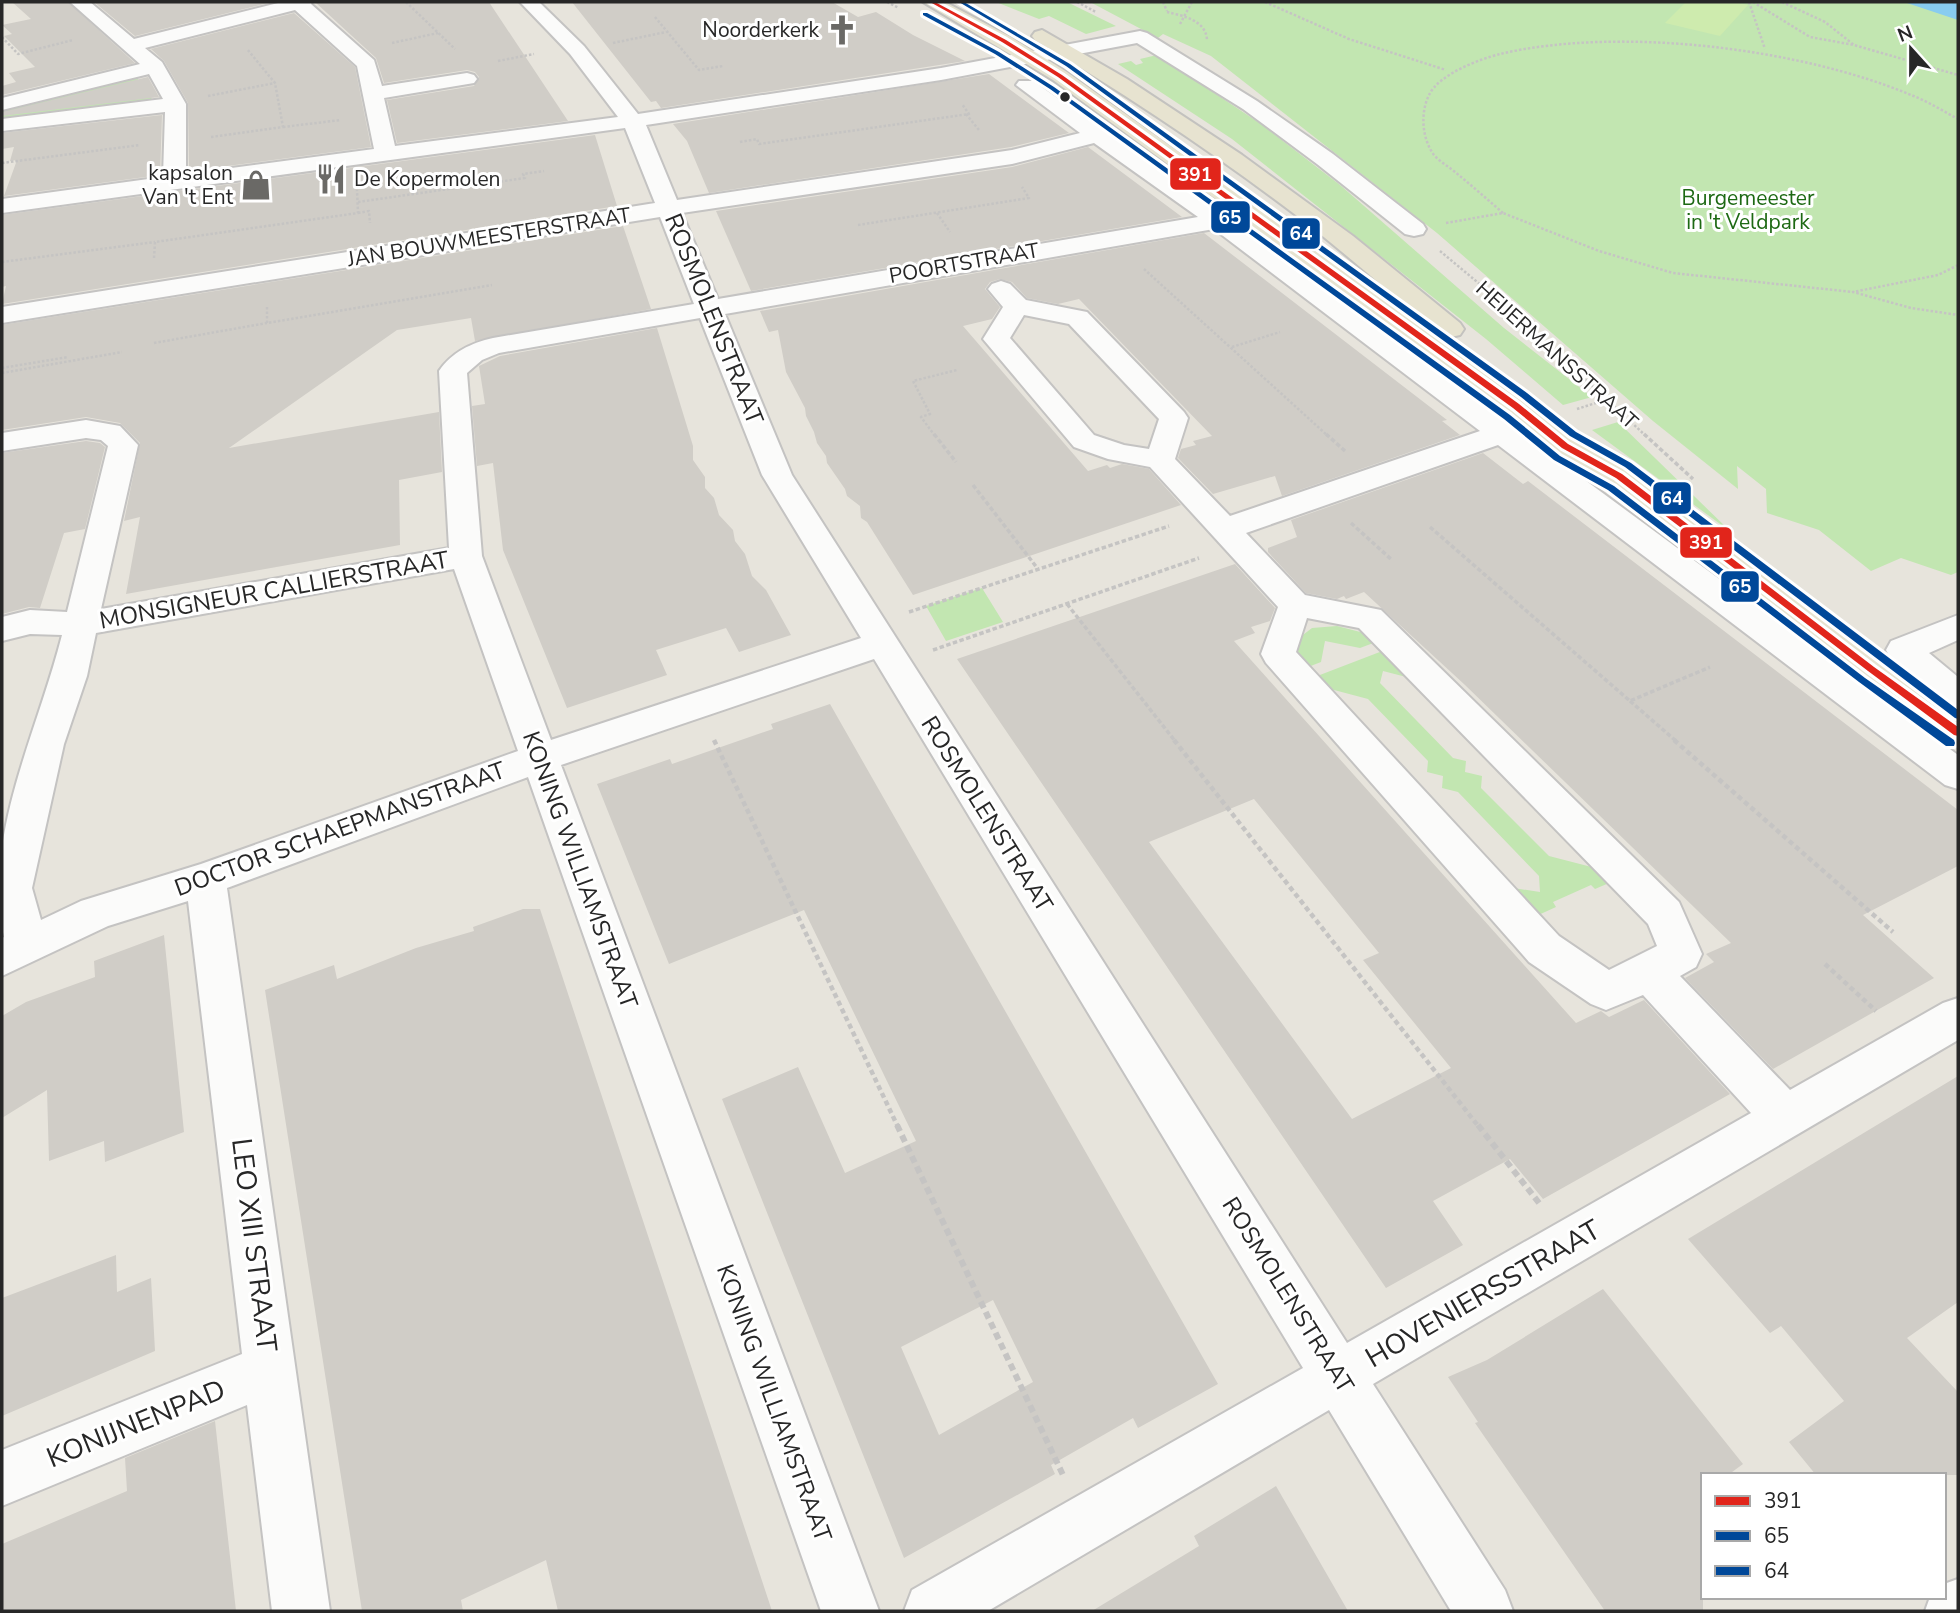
<svg xmlns="http://www.w3.org/2000/svg" width="1960" height="1613" font-family="'Nunito Sans',sans-serif">
	<style>
		.green { fill: #c2e6b1 }
		.pitch { fill: #ceebae }
		.water { fill: #88ccf0 }
		.building { fill: #d0cdc7; fill-rule: evenodd }
		.lines { fill: none; stroke-linecap: round; stroke-linejoin: round }
		.minor-casing { stroke: #c4c3c2; stroke-width: 4 }
		.major-casing { stroke: #c3c2bf; stroke-width: 4 }
		.path-far3 { stroke: #c5c4c3; stroke-width: 2.5; stroke-dasharray: 2.5 2; stroke-linecap: butt }
		.path-far2 { stroke: #c5c4c3; stroke-width: 3.5; stroke-dasharray: 4.5 2.5; stroke-linecap: butt }
		.path-far1 { stroke: #c5c4c3; stroke-width: 4.5; stroke-dasharray: 5 3.5; stroke-linecap: butt }
		.path { stroke: #c5c4c3; stroke-width: 6; stroke-dasharray: 7 4.5; stroke-linecap: butt }
		.minor { fill: #fbfbfa; fill-rule: evenodd }
		.major { fill: #e7e3d0; fill-rule: evenodd }
		.bus-1-casing { stroke: #fff; stroke-width: 6 }
		.bus-2-casing { stroke: #fff; stroke-width: 6 }
		.bus-3-casing { stroke: #fff; stroke-width: 6 }
		.bus-1 { fill: #e1251b; fill-rule: evenodd }
		.bus-2 { fill: #004899; fill-rule: evenodd }
		.bus-3 { fill: #004899; fill-rule: evenodd }
		.bus-dot { fill: #272727; stroke: #fff; stroke-width: 2.5 }
		.labels { text-anchor: middle; dominant-baseline: central; stroke-width: 6; stroke-linejoin: round; paint-order: stroke }
		.far-poi-label { font-size: 21px; fill: #272727; stroke: #fff; text-anchor: end }
		.far-park-label { font-size: 21px; fill: #1d6913; stroke: #fff }
		.far-street-label { font-size: 21px; fill: #272727; stroke: #fff }
		.street-label { font-size: 24px; fill: #272727; stroke: #fff }
		.near-street-label { font-size: 28px; fill: #272727; stroke: #fff }
		.line-badge { stroke: #fff; stroke-width: 2.5 }
		.badge-label { font-size: 19px; text-anchor: middle; font-weight: bold; fill: #fff }
	</style>
	<rect width="100%" height="100%" fill="#e7e4dc"/>
	<path class="green" d="M996 2H1067L1116 26 1086 34 1049 16 1039 19Z
		M1090 2H1958V572L1951 575 1901 558 1871 571 1819 530 1767 513 1766 489 1737 466 1738 489 1653 421 1437 233 1211 56 1163 34 1158 38Z
		M1157 55 1261 124 1340 185 1504 328 1592 397 1563 405 1486 339 1232 139 1118 64 1131 61 1136 65 1143 63 1140 59Z
		M135 75 154 102 2 123V110Z
		M1618 422 1731 532 1592 430Z
		M982 588 1003 622 946 641 926 606Z
		M1337 626 1368 634 1376 642 1360 648 1325 641 1321 662 1303 669 1295 660V641L1312 628Z
		M1385 650 1414 679 1383 671 1380 683 1453 758 1466 761 1465 772 1482 776 1481 788 1549 856 1607 871 1616 880 1595 889 1591 885 1553 902 1556 907 1534 917 1507 887 1540 892 1539 876 1458 792 1442 788 1443 776 1427 772 1428 761 1368 699 1319 686 1312 678Z"/>
	<path class="pitch" d="M1686 2H1734L1748 5 1720 36 1665 23Z"/>
	<path class="water" d="M1904 2H1958V20Z"/>
	<path class="building" d="M12 2H68L135 63 2 95V86L16 82 9 73 35 67 4 36 12 34 2 25 31 19Z
		M94 2H272L135 36Z
		M315 2H489L568 121 397 143 387 100 474 86 479 77 475 72 467 70 384 83 376 58Z
		M572 2H832L858 17 876 12 913 35 965 61 661 108 656 101 651 102Z
		M294 13 355 67 371 147 189 171 188 103 164 61 151 49Z
		M989 74 1069 133 1011 147 709 193 687 141 673 124Z
		M148 77 159 97 2 116V112Z
		M162 115 160 175 4 196 17 160 10 161 14 147 2 149V133Z
		M595 135 617 206 2 304 6 286 2 287V215Z
		M1088 147 1182 217 751 291 716 211 1012 167Z
		M623 226 651 309 475 341 471 318 397 330 229 448 439 412 442 472 399 480 400 545 126 594 140 517 124 521 140 443 120 423 86 417 2 430V325Z
		M1204 233 1447 420 1442 421 1460 435 1282 496 1275 476 1213 494 1178 458 1181 449 1196 445 1193 441 1212 436 1079 299 1058 304 1027 298 1012 282 1000 279 990 282 985 289 1000 307 992 319 963 326 1088 471 1107 465 1110 468 1122 464 1149 469 1181 505 913 595 867 522 861 518 860 506 847 496 845 489 827 463 826 456 817 443 814 432 806 416 805 408 786 372 778 330 769 332 760 311Z
		M657 328 693 446V460L705 477V488L714 498 719 515 733 530 735 541 745 554 752 576 766 590 791 635 739 652 726 628 656 650 667 675 567 708 503 550 493 463 477 466 472 406 485 404 479 366 500 356Z
		M86 441 100 443 105 447 85 529 64 533 40 608 29 607 2 614V453Z
		M1483 453 1523 484 1528 481 1958 810V866L1863 915 1934 978 1773 1069 1685 978 1714 962 1706 954 1731 943 1465 685 1364 592 1346 599 1344 596 1337 599 1306 593 1268 552V548L1297 537 1291 520Z
		M1235 564 1275 608 1270 621 1251 627 1255 633 1234 641 1576 1023 1601 1011 1609 1017 1644 1000 1730 1094 1543 1199 1510 1159 1433 1201 1463 1245 1386 1288 957 659ZM1254 799 1379 953 1363 960 1451 1068 1352 1119 1149 842Z
		M830 704 1218 1384 1138 1428 1133 1418 1051 1465 1055 1474 904 1558 722 1099 798 1067 845 1173 916 1141 804 910 669 964 597 784 670 759 672 764 773 729 771 724ZM993 1300 1033 1382 939 1435 901 1347Z
		M523 909H540L772 1611H558L546 1560 461 1600 463 1611H362L265 990 334 965 337 979 416 948 474 931 473 927Z
		M164 935 184 1132 105 1162 104 1141 49 1161 47 1090 2 1118V1016L26 1002 95 977 94 961Z
		M1958 1076V1302L1907 1338 1958 1392V1475H1816L1789 1442 1844 1401 1781 1326 1770 1333 1688 1239Z
		M116 1255 117 1292 151 1278 155 1351 2 1416V1298Z
		M1603 1289 1743 1464 1728 1475H1703V1611H1605L1475 1423 1478 1422 1448 1377 1487 1360Z
		M215 1421 236 1611H2V1544L127 1491 125 1458Z
		M1276 1486 1348 1611H1092L1199 1546 1194 1536Z"/>
	<g class="lines">
		<g class="minor-casing">
			<path id="minor" d="M70 2H90L134 39 282 2H312L311 4 374 60 382 86 467 73 474 75 477 79 474 83 384 98 395 146 618 117 570 54 520 2H539L584 46 638 114 941 68 1140 31 1147 33 1257 101 1333 154 1423 224 1426 229 1423 234 1414 236 1405 234 1317 164 1243 109 1137 43 941 80 646 125 677 200 1012 150 1080 133 1016 85 1019 81H1033L1227 216 1958 755V789L1945 785 1498 445 1246 533 1305 595 1381 610 1679 902 1702 954 1696 967 1680 976 1790 1090 1943 1003 1958 998V1040L1373 1384 1505 1590 1513 1611H1451L1329 1410 988 1611H904L912 1590 1303 1368 874 659 561 765 879 1611H821L528 777 227 888 330 1611H272L247 1405 2 1506V1450L242 1354 188 901 108 926 2 976V938L4 937 2 927C2 901 0 872 2 847 13 774 44 706 62 635L30 634 2 641V617L30 610 67 612 108 446 101 440 86 438 2 451V433L86 420 120 426 138 445 101 609 449 548 439 371C452 352 471 343 493 338L694 304 660 217 2 323V307L655 203 625 128 2 213V199L163 177 165 112 2 131V119L163 99 149 74 2 110V98L140 64ZM295 10 357 66 374 149 186 174V104L162 62 145 48ZM1094 143 1198 217 718 299 682 213 1012 164ZM1214 229 1480 431 1230 516 1175 459 1188 418 1184 412 1087 312 1026 300 1010 284 1001 281 992 284 988 289 1003 307 983 339 1074 447 1108 459 1150 467 1278 607 1261 654 1266 663 1529 962 1591 1004 1606 1010 1643 995 1751 1113 1347 1343 792 475 725 314ZM1024 315 1069 324 1159 419 1149 449 1124 445 1094 435 1010 338ZM700 318 762 475 861 638 551 740 482 556 467 373 482 360 499 353ZM454 569 518 751 201 864 81 901 41 920 32 888 64 744 87 676 96 633ZM1307 618 1359 628 1648 924 1657 946 1609 970 1559 936 1296 652Z
				M1958 615V640L1929 653 1958 677V709L1945 705 1891 659 1886 650 1891 641Z
				M1958 1579V1611H1925L1930 1597H1944V1584Z"/>
		</g>
		<g class="major-casing">
			<path id="major" d="M923 2H945L1011 37 1067 72 1526 400 1575 440 1630 469 1958 713V745L1945 742 1859 678 1608 483 1555 452 1506 412 1053 80Z
				M1042 30 1127 79 1242 155 1353 236 1460 323 1464 329 1460 335 1451 337 1442 335C1394 297 1349 256 1301 219 1216 154 1127 95 1035 40L1032 36 1035 32Z"/>
		</g>
		<path class="path-far3" d="M406 2 455 49
			M887 2 899 8
			M1077 2 1096 12
			M1163 2 1167 11
			M1265 2 1349 39 1446 70
			M1749 2 1765 49
			M1753 2 1810 37 1854 45 1958 75
			M1782 2 1825 22 1854 45
			M1167 12C1183 16 1206 20 1207 40
			M655 17 699 70 723 66
			M1180 24 1192 2
			M2 37 18 54 73 40
			M392 43 438 33
			M613 43 666 32
			M498 61 534 54
			M208 96 275 83
			M966 114 979 130
			M283 127 341 120
			M211 137 283 127 275 83 247 49
			M740 142 757 139 759 144 969 114 962 104
			M2 163 140 145
			M358 202 525 178 523 174 544 171
			M358 213 369 211 370 223
			M937 213 950 232
			M1503 213C1487 199 1471 185 1455 172 1448 166 1440 162 1434 155 1422 139 1420 113 1429 95 1439 74 1480 59 1500 54 1619 26 1799 48 1911 95 1927 101 1943 111 1958 119
			M1446 223 1503 213 1599 251 1673 273 1853 292
			M858 225 1029 198 1022 187
			M1440 251 1506 306 1646 436
			M154 258 155 242 358 213 357 190
			M2 262 155 242
			M1958 265 1938 275 1853 292 1911 308 1958 315
			M1144 269 1328 436
			M267 307V323L492 285
			M154 343 267 323
			M1232 347 1280 332
			M2 368 68 357
			M2 373 122 352
			M1577 409 1605 400
			M935 436 921 417 930 414 913 381 957 370"/>
		<path class="path-far2" d="M934 434 956 462
			M1326 434 1345 451
			M1644 434 1693 479
			M973 485 1038 569
			M1351 523 1392 560
			M1430 527 1630 701 1710 667
			M1067 604 1175 741
			M909 612 1169 526
			M933 650 1199 558
			M1630 701 1676 741"/>
		<path class="path-far1" d="M714 740 898 1127
			M1174 740 1479 1127
			M1674 740 1893 932
			M1825 964 1876 1011"/>
		<path class="path" d="M897 1125 1063 1475
			M1478 1125 1539 1203"/>
		<use href="#minor" class="minor"/>
		<use href="#major" class="major"/>
		<g class="bus-1-casing">
			<path id="bus-1" d="M930 2H935L1006 40 1062 75 1519 404 1568 444 1622 474 1874 667 1958 727V736L1954 735 1868 671 1616 478 1562 448 1513 408 1058 77 1002 42Z"/>
		</g>
		<g class="bus-2-casing">
			<path id="bus-2" d="M923 13H927L999 52 1054 87 1510 415 1560 456 1614 486 1865 678 1954 740 1955 743 1954 746H1946L1859 682 1608 490 1554 460 1504 419 1050 89 995 54 923 15Z"/>
		</g>
		<g class="bus-3-casing">
			<path id="bus-3" d="M959 2H964L1070 64 1527 393 1576 432 1631 463 1958 710V719L1955 718 1625 467 1570 436 1521 397 1066 66Z"/>
		</g>
		<use href="#bus-1" class="bus-1"/>
		<use href="#bus-2" class="bus-2"/>
		<use href="#bus-3" class="bus-3"/>
	</g>
	<defs>
		<g id="church-bare" transform="scale(2.415)"><path d="M-1.2-6h2.4v3.5h3.3v2.4h-3.3V6h-2.4V-.1h-3.3v-2.4h3.3Z" fill="#6a6966" stroke="#fff" stroke-width="2.5" paint-order="stroke"/></g>
		<g id="restaurant-bare" transform="scale(2.415)"><path d="M-5-6h1v4h1v-4h1v4h1v-4h1v5L-1.5 .5V6h-2V.5L-5-1ZM5-6V6H3V1.5H1.5Q1.5-4 5-6Z" fill="#6a6966" stroke="#fff" stroke-width="2.5" paint-order="stroke"/></g>
		<g id="shop-bare" transform="scale(2.415)"><path d="M-5-2.5h2.3a2.7 3.5 0 0 1 5.4 0H5L5.5 6h-11ZM-1.5-2.5h3a1.5 2.3 0 0 0-3 0Z" fill="#6a6966" stroke="#fff" stroke-width="2.5" paint-order="stroke"/></g>
	</defs>
	<g fill-rule="evenodd">
		<use href="#church-bare" x="842" y="30"/>
		<use href="#restaurant-bare" x="331" y="179"/>
		<use href="#shop-bare" x="256" y="185"/>
	</g>
	<circle class="bus-dot" cx="1065" cy="97" r="6"/>
	<g class="labels">
		<g class="far-poi-label">
			<text x="819" y="30">Noorderkerk</text>
			<text x="233" y="173">kapsalon<tspan x="233" dy="24">Van 't Ent</tspan></text>
			<text x="354" y="179" text-anchor="start">De Kopermolen</text>
		</g>
		<g class="far-park-label">
			<text x="1748" y="198">Burgemeester<tspan x="1748" dy="24">in 't Veldpark</tspan></text>
		</g>
		<g class="far-street-label">
			<text transform="translate(489 237) rotate(-9)">JAN BOUWMEESTERSTRAAT</text>
			<text transform="translate(964 263) rotate(-10)">POORTSTRAAT</text>
			<text transform="translate(1557 355) rotate(42)">HEIJERMANSSTRAAT</text>
		</g>
		<g class="street-label">
			<text transform="translate(714 319) rotate(68)">ROSMOLENSTRAAT</text>
			<text transform="translate(274 590) rotate(-10)">MONSIGNEUR CALLIERSTRAAT</text>
			<text transform="translate(987 814) rotate(58)">ROSMOLENSTRAAT</text>
			<text transform="translate(340 829) rotate(-20)">DOCTOR SCHAEPMANSTRAAT</text>
			<text transform="translate(580 870) rotate(70)">KONING WILLIAMSTRAAT</text>
			<text transform="translate(1288 1295) rotate(58)">ROSMOLENSTRAAT</text>
			<text transform="translate(774 1403) rotate(70)">KONING WILLIAMSTRAAT</text>
		</g>
		<g class="near-street-label">
			<text transform="translate(254 1245) rotate(83)">LEO XIII STRAAT</text>
			<text transform="translate(1483 1294) rotate(-30)">HOVENIERSSTRAAT</text>
			<text transform="translate(136 1424) rotate(-22)">KONIJNENPAD</text>
		</g>
	</g>
	<g class="line-badge">
		<rect x="1169" y="157" width="53" height="34" rx="7" fill="#e1251b"/>
		<rect x="1210" y="200" width="41" height="34" rx="7" fill="#004899"/>
		<rect x="1281" y="217" width="40" height="33" rx="7" fill="#004899"/>
		<rect x="1652" y="481" width="40" height="34" rx="7" fill="#004899"/>
		<rect x="1679" y="526" width="54" height="33" rx="7" fill="#e1251b"/>
		<rect x="1720" y="570" width="40" height="33" rx="7" fill="#004899"/>
	</g>
	<g class="badge-label">
		<text x="1195" y="181">391</text>
		<text x="1230" y="224">65</text>
		<text x="1301" y="240">64</text>
		<text x="1672" y="505">64</text>
		<text x="1706" y="549">391</text>
		<text x="1740" y="593">65</text>
	</g>
	<rect width="1960" height="1613" fill="none" stroke="#272727" stroke-width="7"/>
	<rect x="1701" y="1473" width="245" height="126" fill="#ffffff" stroke="#a9a9a9" stroke-width="2"/>
	<rect x="1715" y="1496" width="35" height="10" fill="#e1251b" stroke="#a9a9a9" stroke-width="2"/>
	<text x="1764" y="1508" font-size="21" fill="#272727">391</text>
	<rect x="1715" y="1531" width="35" height="10" fill="#004899" stroke="#a9a9a9" stroke-width="2"/>
	<text x="1764" y="1543" font-size="21" fill="#272727">65</text>
	<rect x="1715" y="1566" width="35" height="10" fill="#004899" stroke="#a9a9a9" stroke-width="2"/>
	<text x="1764" y="1578" font-size="21" fill="#272727">64</text>
	<g transform="translate(1911 49) rotate(339)" stroke="#ffffff" stroke-width="5" paint-order="stroke">
	<path d="M0-5L12 26L0 18L-12 26Z" fill="#272727"/>
	<text y="-10" font-size="19" font-weight="bold" text-anchor="middle" fill="#272727">N</text>
	</g>
</svg>
